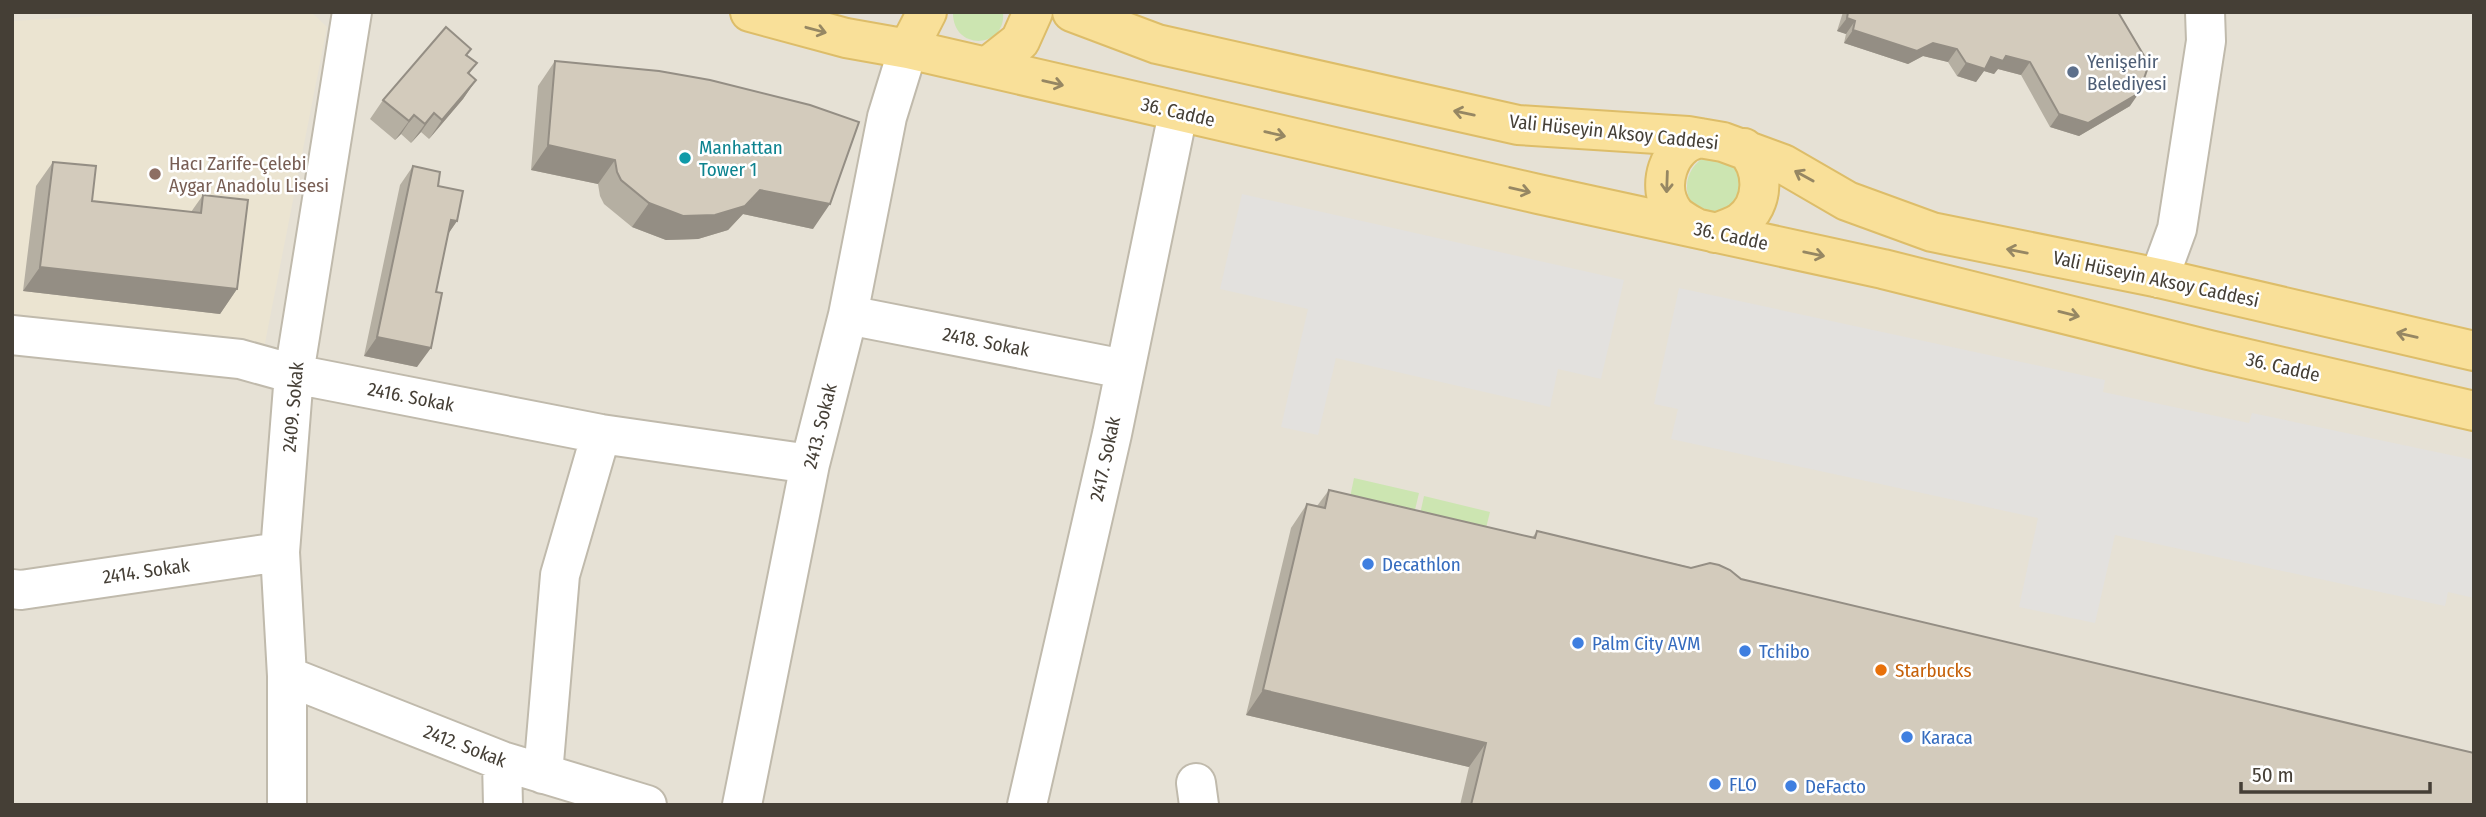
<svg xmlns="http://www.w3.org/2000/svg" width="2486" height="817" font-family="'Fira Sans Condensed',sans-serif">
	<style>
		.residential { fill: #e6e1d5 }
		.education { fill: #ebe4d1 }
		.green { fill: #cce5b1 }
		.parking { fill: #e3e1de }
		.lines { fill: none; stroke-linecap: round; stroke-linejoin: round }
		.minor-casing { stroke: #c0baac; stroke-width: 42 }
		.major-casing { stroke: #ddbd69; stroke-width: 42 }
		.minor { stroke: #fff; stroke-width: 38 }
		.major { stroke: #f9e099; stroke-width: 38 }
		.wall { fill: #b5afa2 }
		.shaded-wall { fill: #948e84 }
		.building { fill: #d3cbbc; stroke: #948e84; stroke-width: 2 }
		.oneway { stroke: #968763 }
		.service-dot { fill: #5c6f8a; stroke: #fff; stroke-width: 2.5 }
		.culture-dot { fill: #0f9aa8; stroke: #fff; stroke-width: 2.5 }
		.education-dot { fill: #8d6e63; stroke: #fff; stroke-width: 2.5 }
		.shop-dot { fill: #3f7fe0; stroke: #fff; stroke-width: 2.5 }
		.food-dot { fill: #e8710a; stroke: #fff; stroke-width: 2.5 }
		.labels { text-anchor: middle; dominant-baseline: central; stroke-width: 5; stroke-linejoin: round; paint-order: stroke }
		.service-label { font-size: 19px; fill: #4e5e75; stroke: #fff; text-anchor: start }
		.street-label { font-size: 19px; fill: #453f36; stroke: #fff }
		.culture-label { font-size: 19px; fill: #0d838f; stroke: #fff; text-anchor: start }
		.education-label { font-size: 19px; fill: #785e54; stroke: #fff; text-anchor: start }
		.shop-label { font-size: 19px; fill: #366cbe; stroke: #fff; text-anchor: start }
		.food-label { font-size: 19px; fill: #c56008; stroke: #fff; text-anchor: start }
	</style>
	<rect width="100%" height="100%" fill="#f2efe6"/>
	<path class="residential" d="M12 12H2474V805H12Z"/>
	<path class="education" d="M171 12H311L327 27 264 348 12 320V21Z"/>
	<path class="green" d="M953 12H1003C1007 49 952 52 953 12Z
		M1709 155 1729 157 1745 180 1734 207C1728 209 1720 213 1713 213 1680 212 1678 168 1709 155Z
		M1354 478 1419 493 1410 531 1346 517Z
		M1424 496 1490 512 1482 544 1417 528Z"/>
	<path class="parking" d="M1242 194 1624 280 1601 379 1558 369 1550 407 1336 358 1318 435 1281 427 1308 309 1220 289Z
		M1679 288 2105 380 2103 392 2249 423 2252 413 2474 460V598L2448 592 2445 606 2115 535 2095 623 2019 607 2038 518 1671 439 1678 409 1654 404Z"/>
	<g class="lines">
		<g class="minor-casing">
			<path id="minor" d="M2159 278 2177 229 2206 41 2205 12
				M848 315 1124 369
				M12 335 240 359 294 374 601 434 810 464
				M12 589 21 590 280 552
				M287 676 502 761 647 805
				M502 761 503 805
				M543 774 560 575 601 434
				M1196 783 1199 805
				M287 805V676L280 552 294 374 352 12
				M742 805 810 464 848 315 887 117 908 49
				M1027 805 1112 434 1178 113"/>
		</g>
		<g class="major-casing">
			<path id="major" d="M750 12 846 38 908 49 1538 194 1883 269 2209 350 2474 411
				M1072 12 1157 44 1518 125 1688 136 1723 142 1783 164 1847 201 1932 232 2159 278 2474 351
				M908 49 927 12
				M987 67 1020 41 1033 12
				M1696 228C1689 224 1680 220 1674 213 1655 187 1668 145 1700 138
				M1715 233C1724 230 1733 227 1741 222 1765 204 1765 168 1744 148"/>
		</g>
		<use href="#minor" class="minor"/>
		<use href="#major" class="major"/>
	</g>
	<path class="wall" d="M1843 12H2118L2130 106 2079 136 2050 127 2021 75 1998 69 1994 74 1984 71 1976 82 1957 76 1948 62 1923 56 1908 64 1844 43 1846 34 1837 31Z
		M471 49 467 55 477 63 469 74 476 80 463 99 429 139 421 132 411 143 401 134 395 140 370 119 383 100Z
		M555 61 813 229 743 214 728 230 698 239 666 240 632 227 604 204 600 196 598 184 531 170 538 86Z
		M53 162 92 201 191 212 203 195 237 289 220 314 23 291 36 186Z
		M413 166 438 186 457 221 448 234 417 367 364 356 400 185Z
		M1329 490 1532 538 1537 531 1741 579 2474 805H1460L1469 767 1246 715 1291 528 1307 504 1317 506Z"/>
	<path class="shaded-wall" d="M1847 18 1855 21 1846 34 1837 31Z
		M1853 30 1933 43 1957 49 1948 62 1923 56 1908 64 1844 43Z
		M2006 56 2030 62 2021 75 1998 69 1994 74 1984 71 1976 82 1957 76 1966 63 1991 57Z
		M476 80 463 99 429 139 442 120Z
		M2139 93 2130 106 2079 136 2050 127 2059 114Z
		M434 113 421 132 411 143 425 124Z
		M414 115 401 134 395 140 409 121Z
		M548 145 615 160 598 184 531 170Z
		M760 190 830 204 813 229 743 214 728 230 698 239 666 240 632 227 649 203Z
		M451 220 457 221 444 240Z
		M40 267 237 289 220 314 23 291Z
		M377 337 431 348 417 367 364 356Z
		M1263 690 1486 743 1469 767 1246 715Z"/>
	<path class="building" d="M1848 12H2118L2149 64 2139 93 2088 123 2059 114 2030 62 2006 56 2003 61 1991 57 1985 69 1966 63 1957 49 1933 43 1917 51 1853 30 1855 21 1847 18Z
		M446 27 471 49 466 55 477 63 468 73 476 80 442 120 434 113 425 124 414 115 409 121 383 100Z
		M555 61 659 71 710 80 810 105 859 122 830 204 760 190 745 206 715 215 683 216 649 203 621 180 617 172 615 160 548 145Z
		M53 162 96 166 92 201 201 213 203 195 248 200 237 289 40 267Z
		M413 166 440 172 438 186 463 191 457 221 451 220 436 292 442 293 431 348 377 337Z
		M1329 490 1535 538 1537 531 1691 568 1710 563 1719 565 1730 570 1741 579 2474 753V805H1471L1486 743 1263 690 1307 504 1325 508Z"/>
	<defs><path id="oneway-shaft" d="M-6 0H5M1.5-3L5.5 0L1.5 3" fill="none" stroke-width="1.6" stroke-linecap="round" stroke-linejoin="round" transform="scale(1.75)"/></defs>
	<g class="oneway">
		<use href="#oneway-shaft" transform="translate(816 30) rotate(15)"/>
		<use href="#oneway-shaft" transform="translate(1053 83) rotate(13)"/>
		<use href="#oneway-shaft" transform="translate(1464 113) rotate(-168)"/>
		<use href="#oneway-shaft" transform="translate(1275 134) rotate(13)"/>
		<use href="#oneway-shaft" transform="translate(1804 176) rotate(-151)"/>
		<use href="#oneway-shaft" transform="translate(1667 182) rotate(92)"/>
		<use href="#oneway-shaft" transform="translate(1520 190) rotate(13)"/>
		<use href="#oneway-shaft" transform="translate(2017 251) rotate(-169)"/>
		<use href="#oneway-shaft" transform="translate(1814 254) rotate(12)"/>
		<use href="#oneway-shaft" transform="translate(2069 314) rotate(14)"/>
		<use href="#oneway-shaft" transform="translate(2407 335) rotate(-167)"/>
	</g>
	<circle class="service-dot" cx="2073" cy="72" r="7"/>
	<circle class="culture-dot" cx="685" cy="158" r="7"/>
	<circle class="education-dot" cx="155" cy="174" r="7"/>
	<g class="shop-dot">
		<circle cx="1368" cy="564" r="7"/>
		<circle cx="1578" cy="643" r="7"/>
		<circle cx="1745" cy="651" r="7"/>
		<circle cx="1907" cy="737" r="7"/>
		<circle cx="1715" cy="784" r="7"/>
		<circle cx="1791" cy="786" r="7"/>
	</g>
	<circle class="food-dot" cx="1881" cy="670" r="7"/>
	<g class="labels">
		<g class="service-label">
			<text x="2087" y="61">Yenişehir<tspan x="2087" dy="22">Belediyesi</tspan></text>
		</g>
		<g class="street-label">
			<text transform="translate(1178 112) rotate(13)">36. Cadde</text>
			<text transform="translate(1614 132) rotate(6)">Vali Hüseyin Aksoy Caddesi</text>
			<text transform="translate(1731 236) rotate(12)">36. Cadde</text>
			<text transform="translate(2156 279) rotate(12)">Vali Hüseyin Aksoy Caddesi</text>
			<text transform="translate(986 342) rotate(11)">2418. Sokak</text>
			<text transform="translate(2283 367) rotate(13)">36. Cadde</text>
			<text transform="translate(411 397) rotate(11)">2416. Sokak</text>
			<text transform="translate(293 407) rotate(-85)">2409. Sokak</text>
			<text transform="translate(820 426) rotate(-76)">2413. Sokak</text>
			<text transform="translate(1105 459) rotate(-78)">2417. Sokak</text>
			<text transform="translate(146 571) rotate(-8)">2414. Sokak</text>
			<text transform="translate(465 746) rotate(21)">2412. Sokak</text>
		</g>
		<g class="culture-label">
			<text x="699" y="147">Manhattan<tspan x="699" dy="22">Tower 1</tspan></text>
		</g>
		<g class="education-label">
			<text x="169" y="163">Hacı Zarife-Çelebi<tspan x="169" dy="22">Aygar Anadolu Lisesi</tspan></text>
		</g>
		<g class="shop-label">
			<text x="1382" y="564">Decathlon</text>
			<text x="1592" y="643">Palm City AVM</text>
			<text x="1759" y="651">Tchibo</text>
			<text x="1921" y="737">Karaca</text>
			<text x="1729" y="784">FLO</text>
			<text x="1805" y="786">DeFacto</text>
		</g>
		<g class="food-label">
			<text x="1895" y="670">Starbucks</text>
		</g>
	</g>
	<rect width="2486" height="817" fill="none" stroke="#453f36" stroke-width="28"/>
	<path d="M2241 782v10h189v-10" fill="none" stroke="#453f36" stroke-width="3.5"/>
	<text x="2252" y="782" font-size="21" fill="#453f36" stroke="#ffffff" stroke-width="5" paint-order="stroke">50 m</text>
</svg>
